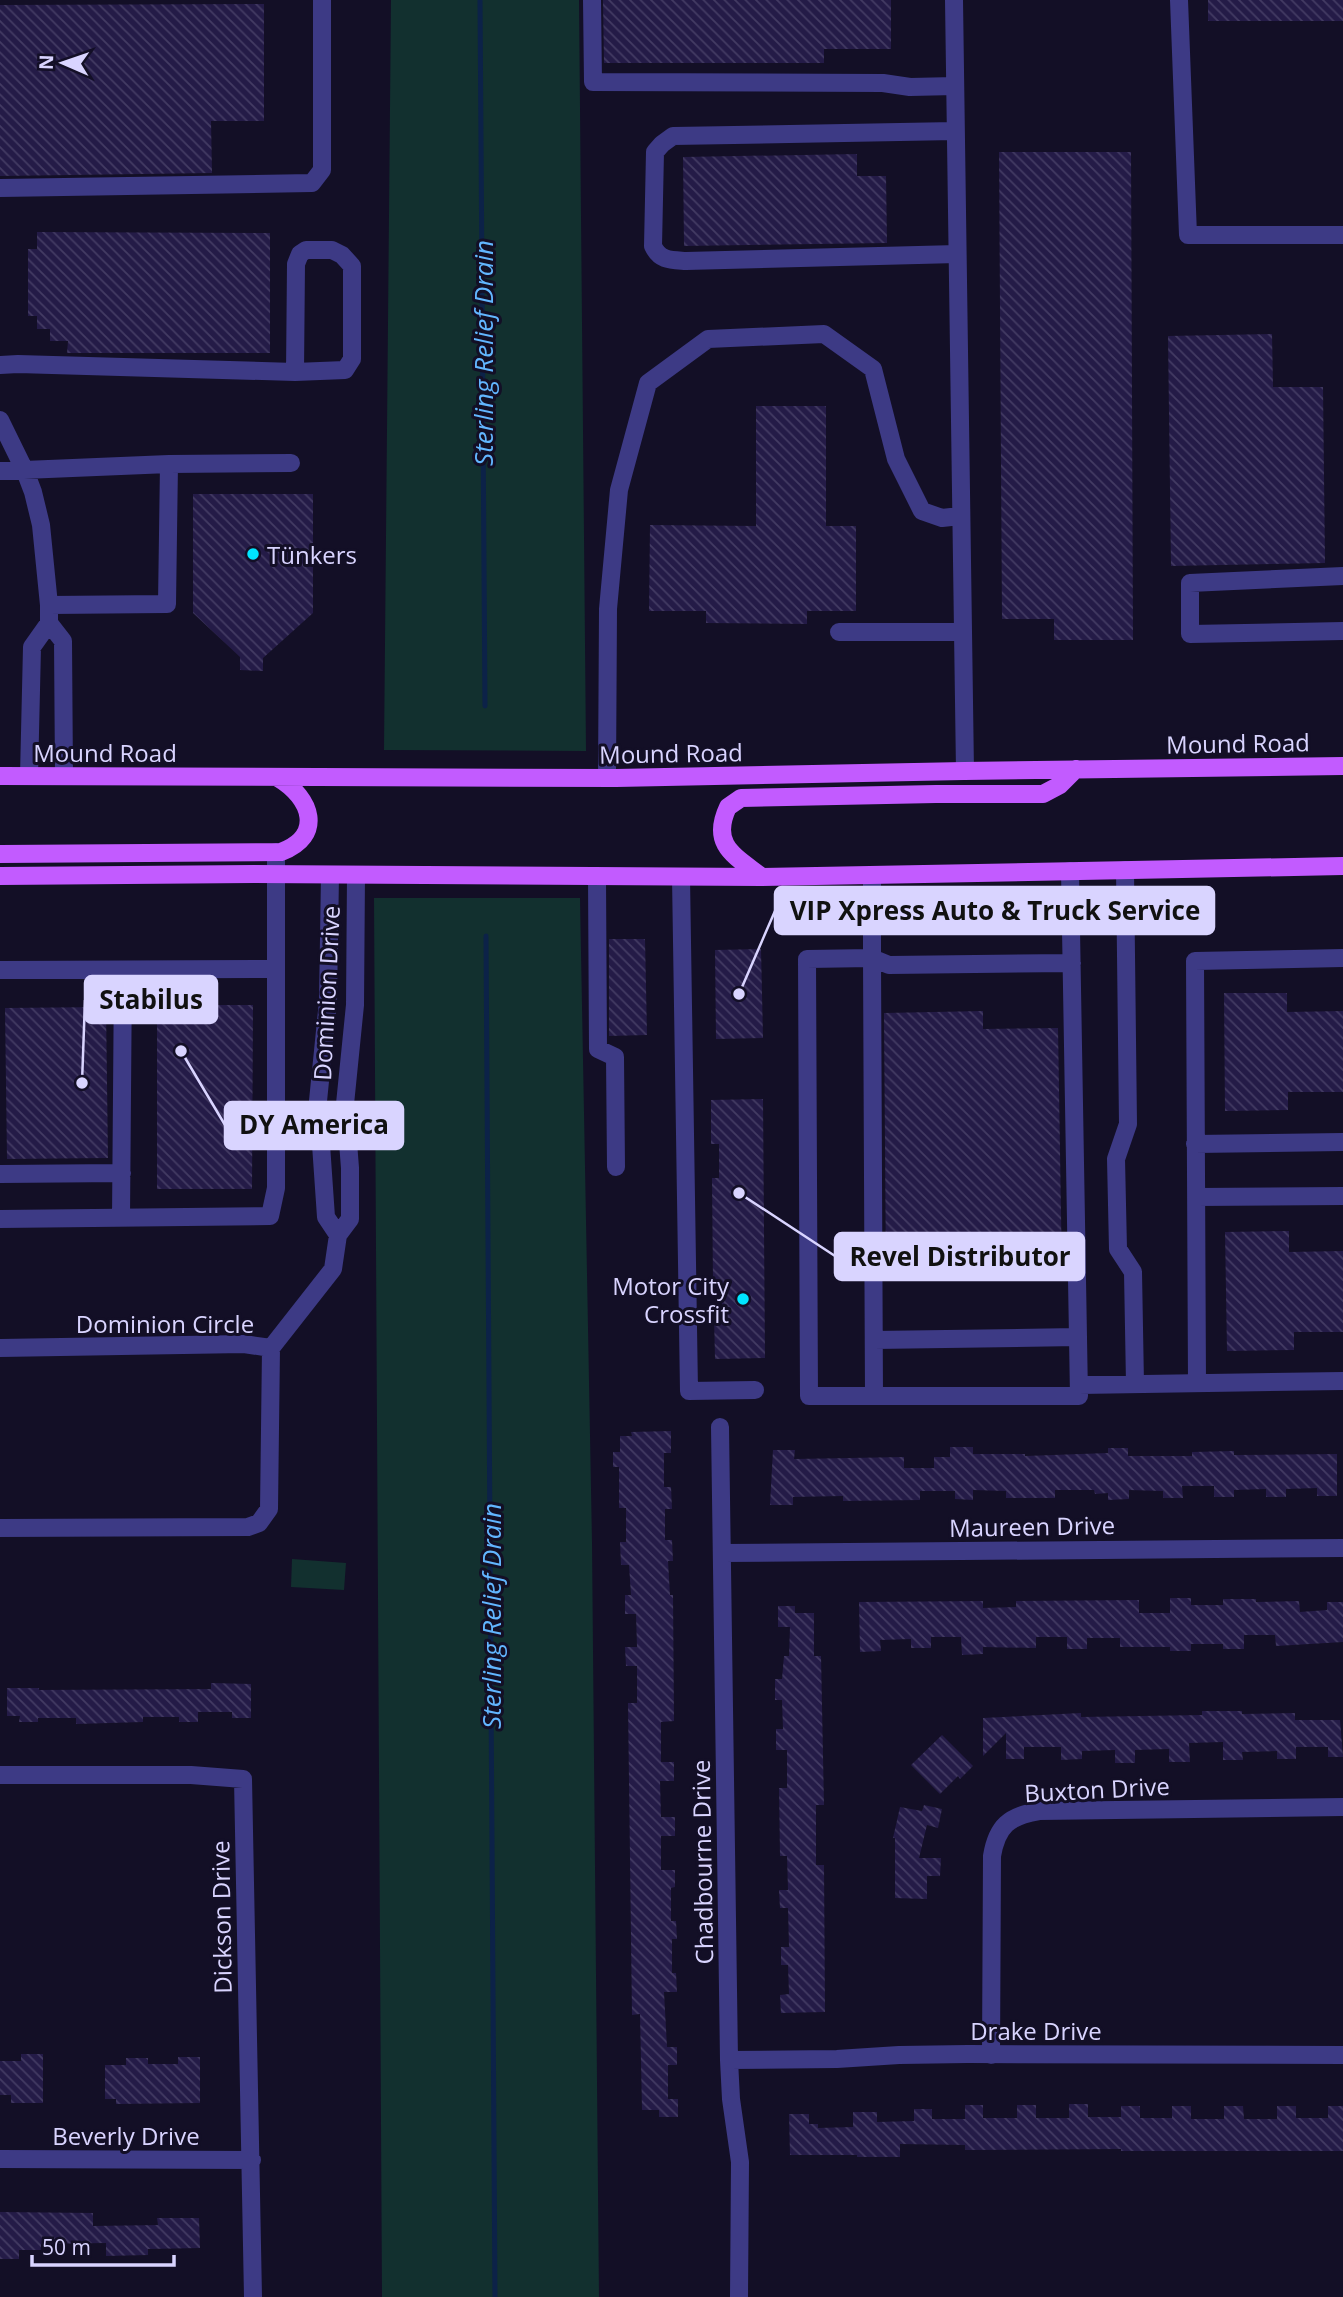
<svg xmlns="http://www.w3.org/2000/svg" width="1343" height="2297" font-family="'Open Sans',sans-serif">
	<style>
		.green { fill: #12302f }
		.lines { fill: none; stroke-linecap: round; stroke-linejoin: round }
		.stream { stroke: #0c2248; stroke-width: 5 }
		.building { fill: url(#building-back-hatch) }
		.minor { stroke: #3d3a85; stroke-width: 18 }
		.major { stroke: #c25bff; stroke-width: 18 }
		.poi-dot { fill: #00e5ff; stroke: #130f26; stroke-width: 2.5 }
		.labels { text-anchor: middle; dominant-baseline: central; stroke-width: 6; stroke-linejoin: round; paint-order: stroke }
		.poi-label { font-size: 24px; fill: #d9d4ff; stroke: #130f26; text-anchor: start }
		.street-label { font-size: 24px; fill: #d9d4ff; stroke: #130f26 }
		.water-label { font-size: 26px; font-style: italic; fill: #62b6ff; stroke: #130f26 }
		.leader { fill: none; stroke: #d9d4ff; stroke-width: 2.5 }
		.callout-dot { fill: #d9d4ff; stroke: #130f26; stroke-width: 2.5 }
		.callout { fill: #d9d4ff; stroke: #d9d4ff; stroke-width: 2.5 }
		.callout-label { font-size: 26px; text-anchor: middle; font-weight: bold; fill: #111 }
	</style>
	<defs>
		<pattern id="building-back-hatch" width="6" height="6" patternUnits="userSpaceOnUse" patternTransform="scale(1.75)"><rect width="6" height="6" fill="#241b47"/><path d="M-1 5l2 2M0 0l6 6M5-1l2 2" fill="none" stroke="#433b63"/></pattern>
	</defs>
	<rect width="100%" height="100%" fill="#130f26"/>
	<path class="green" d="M391 0H579L586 751 384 750Z
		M374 898H580L592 1542 599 2297H382Z
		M292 1559 346 1563 344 1590 291 1587Z"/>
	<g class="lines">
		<path class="stream" d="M480 0 485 706
			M486 936 495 2297"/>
	</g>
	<path class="building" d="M603 0H891V49H824V63H604Z
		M1208 0H1343V21H1208Z
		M264 4V121H211L212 173 0 176V5Z
		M999 152H1131L1133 640H1054V619H1002Z
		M857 154V176H886L887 243 684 246 683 157Z
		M37 232 270 233V353H67L68 341H50V329H37V316H28V249H37Z
		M1272 334 1273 387H1323L1325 563 1171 566 1168 336Z
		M756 406H826V526H856V611H807V624L706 623V611H649L650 525 756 526Z
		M193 494H313V613L263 658V671L240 670V657L193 613Z
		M609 939H645L647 1035 609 1036Z
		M761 949 763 1038 716 1039 715 950Z
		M1224 993H1287V1012L1343 1011V1092H1288V1110L1225 1111Z
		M157 1005H253L252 1189H157Z
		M106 1007 108 1158 7 1159 5 1008Z
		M983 1011V1029L1058 1028 1062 1273 886 1276 884 1013Z
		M763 1099 765 1358 715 1359 714 1316 722 1315V1282H713L712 1178H719V1144H711V1100Z
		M1289 1231V1252L1343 1251V1332H1294V1350L1227 1351 1225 1232Z
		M671 1431V1453H664V1487H671L672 1509H665V1540H672L673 1561H668L670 1595H673L674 1721 661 1722V1762H674V1781H660L661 1817H675V1836H661V1870H675V1887L671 1888V1921H676L677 1939H672V1973H676L677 1992H664L667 2047H677V2065H668V2099H678V2117H659V2110H642L640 2014 632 2015 628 1703H637V1666H626L625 1647H637L636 1614H625V1595H631L629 1565H621L620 1542H626V1508H619V1467H613V1452H620V1436H632L631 1432Z
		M950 1447H973V1454H1025V1456L1108 1453V1448H1128V1456H1192V1452L1234 1451V1455L1337 1454V1496H1317V1488L1286 1489V1497H1266V1489L1234 1490V1497H1214V1486H1182L1183 1498H1163V1491L1129 1490V1499L1108 1500V1493L1095 1494 1094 1490H1055V1498H1006V1491L973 1490V1500L955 1499V1491H920V1500L843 1501V1496L793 1497V1505H770L773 1450H795L794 1459 904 1457V1468H934V1457H950Z
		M1170 1598H1191V1605H1223V1599H1256V1602L1299 1601 1300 1612 1327 1610V1602H1343V1642L1276 1646 1275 1635H1244V1649H1223V1644H1191V1651H1170V1647H1120V1638H1087V1649H1067V1637H1036V1648L983 1647V1654L962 1655 961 1637H931V1648H911V1639L880 1640 881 1651 860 1652 859 1602 983 1601V1608L1016 1607V1601L1139 1600V1613H1170Z
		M778 1606H795V1613H814V1656H821L824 1805H816V1865H824L825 2012 781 2013 780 1995 789 1994 788 1965H781V1947H789L788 1908H780L779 1890H788L787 1856H780L779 1788H787V1750H776V1729H783L782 1700H775V1679H782L784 1656H789L790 1627H778Z
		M211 1683 251 1684V1718H232V1712H198V1722H179V1717H143V1722L76 1724V1718H38V1722H19L20 1716H7V1688H39V1690L211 1689Z
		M1202 1711H1242V1714L1295 1713V1720H1340L1343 1757H1328V1747H1296V1759H1277V1751L1242 1752 1243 1760H1223V1742L1189 1743 1190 1762H1169V1749L1135 1750V1763H1115V1750L1082 1751V1759L1061 1760V1747H1024V1759H1006V1733L983 1756V1718L1081 1713V1717L1202 1715Z
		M942 1735 973 1766 960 1779 958 1776 940 1794 911 1765Z
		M924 1805 942 1809 938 1828 927 1825 919 1858H941L940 1876H927V1899L895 1898V1838H893L900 1807 922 1811Z
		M21 2054H43V2103H11V2095H0V2061H21Z
		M178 2057H200V2103L116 2104V2099H105V2065H126V2058H148V2064H178Z
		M1069 2104H1088V2117H1121V2106H1140V2118H1172V2106H1191V2119H1224V2106H1243L1244 2119H1277V2106H1296V2118H1328V2106H1343V2151H1121V2149L965 2150V2145L900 2144V2157H857V2155H790L789 2114H809V2124H818V2128L853 2127V2112H877V2122L914 2121V2109H932V2119H965V2105H983V2118H1017V2105H1036V2118H1069Z
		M0 2212 93 2213V2226L158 2225 157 2218H199L200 2248 148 2249V2255L106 2256V2243L41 2244V2250H19V2259H0Z"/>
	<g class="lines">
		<path class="minor" d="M592 0 593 82 883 83 910 87 955 86
			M954 0 965 771
			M1179 0 1188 235H1343
			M955 131 673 136 662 144 655 152 653 246C660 261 671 260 686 261L957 254
			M0 188 312 183 322 170V0
			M0 365 18 364 295 372 296 264 300 254 306 250H332L342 255 352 266V359L345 370 295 372
			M0 420 25 471 33 492 41 525 49 605V623L32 647 29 776
			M169 464 291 463
			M0 471 169 464 167 604 49 605
			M1343 576 1190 583V634L1343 631
			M49 623 63 641 64 776
			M839 632H962
			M607 778 608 609 619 490 648 383 708 339 824 334 873 369 896 459 922 511 942 518 960 516
			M1125 870 1128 1124 1116 1159 1118 1249 1133 1272 1135 1384
			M330 875 328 1001 318 1101 326 1217 338 1235 350 1219V1168L345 1104 355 1005 356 875
			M872 875V958L807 959 809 1396H1079L1070 871
			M597 877 598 1049 615 1057 616 1167
			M681 877 689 1391 755 1390
			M0 970 276 969
			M1195 1144 1343 1142
			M0 1174 122 1173
			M1196 1197 1343 1196
			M121 1218 123 970
			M0 1219 270 1216 276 1188V852
			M874 1340 1078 1337
			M0 1348 244 1344 271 1348 269 1509 259 1523 248 1527 0 1528
			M271 1348 333 1269 338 1235
			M1197 1383 1195 961 1343 958
			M1079 1385 1343 1381
			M874 1395 872 958 889 965 1072 963
			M720 1427 729 2060 731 2099 740 2162 739 2297
			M722 1553 1343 1548
			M0 1775H191L243 1779 253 2297
			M991 2055 992 1856C997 1826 1009 1816 1039 1811L1343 1807
			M729 2060 837 2059 899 2055 968 2054 1343 2055
			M0 2159 252 2160"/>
		<path class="major" d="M0 776 616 778 964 771 1343 766
			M0 854 281 852C324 836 312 798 278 778
			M0 876 254 874 762 877 1343 866
			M762 877C735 856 710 845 728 807L741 798 936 794H1043L1060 785 1076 769"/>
	</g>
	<g class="poi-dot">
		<circle cx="253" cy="554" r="7"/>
		<circle cx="743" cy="1299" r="7"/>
	</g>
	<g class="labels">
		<g class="poi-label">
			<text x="267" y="554">Tünkers</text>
			<text x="729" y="1285" text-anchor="end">Motor City<tspan x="729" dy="28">Crossfit</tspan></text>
		</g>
		<g class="street-label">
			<text transform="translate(1238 743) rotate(-1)">Mound Road</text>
			<text x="105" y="752">Mound Road</text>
			<text transform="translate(671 753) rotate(-1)">Mound Road</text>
			<text transform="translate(326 993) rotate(-87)">Dominion Drive</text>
			<text x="165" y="1323">Dominion Circle</text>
			<text transform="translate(1032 1526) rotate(-1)">Maureen Drive</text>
			<text transform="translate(1097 1789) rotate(-3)">Buxton Drive</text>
			<text transform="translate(702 1862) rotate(-91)">Chadbourne Drive</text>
			<text transform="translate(221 1917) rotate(-91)">Dickson Drive</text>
			<text x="1036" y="2030">Drake Drive</text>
			<text x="126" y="2135">Beverly Drive</text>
		</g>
		<g class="water-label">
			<text transform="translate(483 353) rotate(-90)">Sterling Relief Drain</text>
			<text transform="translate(491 1616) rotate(-90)">Sterling Relief Drain</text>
		</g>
	</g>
	<path class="leader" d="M739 994L775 911M82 1083L85 1000M181 1051L225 1125M739 1193L835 1256"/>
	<g class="callout-dot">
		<circle cx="739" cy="994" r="7"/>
		<circle cx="82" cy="1083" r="7"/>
		<circle cx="181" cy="1051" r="7"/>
		<circle cx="739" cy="1193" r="7"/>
	</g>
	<g class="callout">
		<rect x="775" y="887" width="439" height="47" rx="7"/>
		<rect x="85" y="976" width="132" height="47" rx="7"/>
		<rect x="225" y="1102" width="178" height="47" rx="7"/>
		<rect x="835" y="1233" width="249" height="47" rx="7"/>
	</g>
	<g class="callout-label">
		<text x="995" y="920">VIP Xpress Auto &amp; Truck Service</text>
		<text x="151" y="1009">Stabilus</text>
		<text x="314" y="1134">DY America</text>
		<text x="960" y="1266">Revel Distributor</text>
	</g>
	<g transform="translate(63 63) rotate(272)" stroke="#130f26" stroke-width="5" paint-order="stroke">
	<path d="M0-5L12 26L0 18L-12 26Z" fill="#d9d4ff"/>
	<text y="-10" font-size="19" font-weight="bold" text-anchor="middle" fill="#d9d4ff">N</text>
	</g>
	<path d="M32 2255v10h142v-10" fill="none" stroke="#d9d4ff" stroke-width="3.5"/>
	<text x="42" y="2255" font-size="21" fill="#d9d4ff" stroke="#130f26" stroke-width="5" paint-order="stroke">50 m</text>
</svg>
